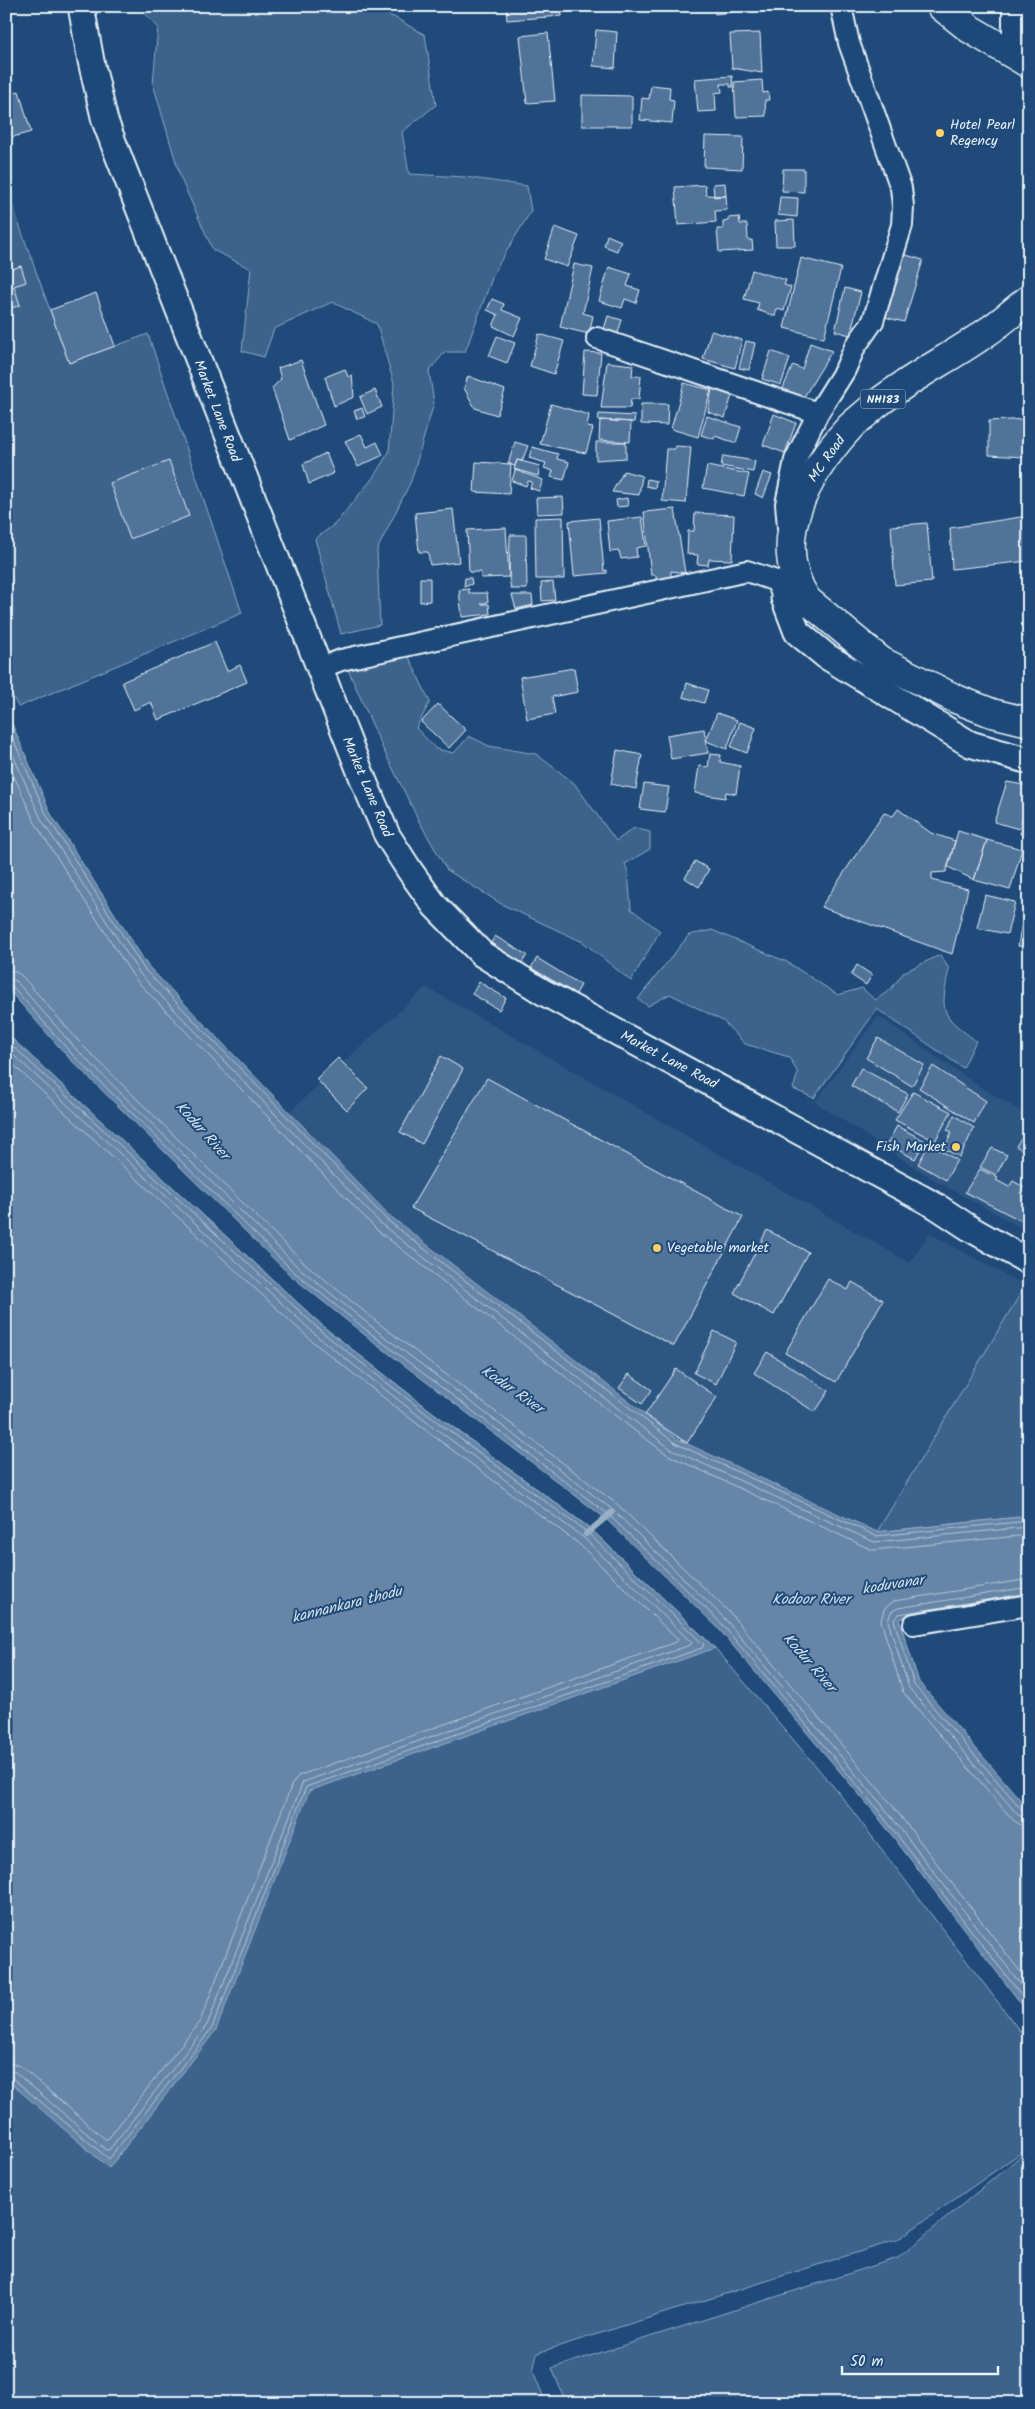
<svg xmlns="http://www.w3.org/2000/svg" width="1035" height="2409" font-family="Kalam,sans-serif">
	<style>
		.built { fill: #2e5683 }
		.green { fill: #3c628c; stroke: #92aac2 }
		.water { fill: #6685a7; stroke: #9ab0c7 }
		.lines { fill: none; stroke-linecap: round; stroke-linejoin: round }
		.shore { stroke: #b4c6d8; stroke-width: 1 }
		.stream { stroke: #9ab0c7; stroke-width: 6 }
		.building { fill: #517399; stroke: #e8f1f8 }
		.minor-casing { stroke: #e8f1f8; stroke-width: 24 }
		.major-casing { stroke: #e8f1f8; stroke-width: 29 }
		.highway-casing { stroke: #e8f1f8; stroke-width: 31 }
		.minor { stroke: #1f4a7a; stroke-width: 20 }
		.major { stroke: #1f4a7a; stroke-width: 25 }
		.highway { stroke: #1f4a7a; stroke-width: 28 }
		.poi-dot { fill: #ffd166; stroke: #1f4a7a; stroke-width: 2 }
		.labels { text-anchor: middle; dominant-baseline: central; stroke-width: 4; stroke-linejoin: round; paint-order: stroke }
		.shield { fill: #1f4a7a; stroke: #acbfd2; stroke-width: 1 }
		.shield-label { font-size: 12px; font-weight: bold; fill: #e8f1f8 }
		.poi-label { font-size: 14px; fill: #e8f1f8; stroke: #1f4a7a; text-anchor: start }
		.street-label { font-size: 14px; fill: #e8f1f8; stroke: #1f4a7a }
		.water-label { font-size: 15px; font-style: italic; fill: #d4e1ec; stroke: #1f4a7a }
	</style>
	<rect width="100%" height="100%" fill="#1f4a7a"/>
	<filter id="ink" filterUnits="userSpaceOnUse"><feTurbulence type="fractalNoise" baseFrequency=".02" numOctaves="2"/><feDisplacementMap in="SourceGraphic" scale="10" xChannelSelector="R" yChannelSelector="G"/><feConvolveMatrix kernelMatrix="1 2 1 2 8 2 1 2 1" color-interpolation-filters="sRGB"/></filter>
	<g filter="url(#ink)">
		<path class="built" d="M426 987 910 1263 929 1233 1025 1286 877 1532 677 1439 390 1216 288 1113Z
			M878 1016 977 1085 1029 1116V1232L931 1178 815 1102Z"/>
		<path class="green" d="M138 6H360L394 17 425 35 436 105 402 132 409 174 465 177 527 186 531 211 495 270 465 352H445L429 371 434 403 411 481 377 550 380 625 341 634 315 539 335 524 372 479 389 452 394 384 377 324 332 302 274 329 264 357 242 351 251 269 213 250 181 179 153 84 158 27Z
			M6 188 69 363 148 334 242 613 18 707 6 682Z
			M407 653 430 702 416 728 436 749 454 753 469 736 489 746 536 754 574 783 616 841 634 828 650 832V849L625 864 628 872 631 909 660 931 631 981 583 942 503 905 447 870 420 823 382 747 347 667Z
			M712 930 787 962 838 995 862 988 875 1000 890 990 904 972 940 955 949 969C940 1013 940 1014 976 1041L963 1068 877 1009 814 1098 793 1089 798 1073 789 1057 745 1044 723 1021 670 994 648 1006 638 999 689 935Z
			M6 1033 325 1328 431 1411 591 1529 715 1648 838 1792 1029 2043V2147L897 2240 537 2353 533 2371 546 2403H6Z
			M1025 1286 1029 1288V1516L877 1532Z
			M1029 2149V2403H566L552 2368 898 2258Z"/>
		<path class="water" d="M6 710 51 814 148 966 390 1216 677 1439 877 1532 1029 1516V1598L899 1619 919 1682 1029 1810V2014L874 1812 717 1627 606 1519 366 1336 290 1275 68 1057 6 987Z
			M6 1033 325 1328 431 1411 591 1529 715 1648 309 1791 216 2030 109 2168 6 2079Z"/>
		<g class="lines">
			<path class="shore" d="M6 723 47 816 144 969 387 1220 675 1443 876 1536 1029 1521
				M6 739 41 819 140 974 382 1225 638 1424 671 1449 874 1542 1029 1527
				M6 758 35 823 135 979 377 1230 634 1430 668 1455 872 1550 1029 1535
				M6 970 16 972 22 976 81 1044 302 1261 377 1322 618 1505 730 1613 888 1800 1029 1983
				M6 978 16 981 76 1049 297 1266 372 1327 613 1510 725 1619 882 1805 1029 1995
				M6 984 12 986 71 1053 293 1271 369 1332 609 1515 721 1623 877 1809 1029 2005
				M6 1040 322 1332 428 1415 588 1533 704 1645 702 1648 306 1787 212 2028 109 2159 11 2077 6 2076
				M6 1048 318 1337 424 1420 584 1538 692 1643 690 1645 303 1782 207 2025 109 2150H106L15 2072 6 2070
				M6 1058 313 1342 420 1426 579 1544 678 1640 676 1642 298 1776 292 1784 200 2021 108 2139H105L20 2066 6 2062
				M1029 1579 894 1601 884 1609 881 1621 903 1692 1013 1820 1021 1825 1029 1826
				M1029 1587 898 1608 891 1612 888 1621 909 1688 1018 1815 1029 1819
				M1029 1593 899 1614 894 1620 914 1685 1023 1811 1029 1812"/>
			<path class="stream" d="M586 1534 611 1513"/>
		</g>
		<path class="building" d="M506 6H562V16L507 20Z
			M713 6H784L715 14Z
			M596 30 617 32 615 68 593 66Z
			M548 33 555 101 527 103 520 36Z
			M760 33 762 73 732 68 730 34Z
			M732 76 733 87H730V84H721L722 92 715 93 716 111 698 112 695 79Z
			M762 80 763 93 768 92 769 100H765L766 116 736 117 734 82Z
			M651 85 670 87 669 99 674 100 672 123 640 120 642 98 649 99Z
			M19 91 31 132 6 139V95Z
			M582 95 632 96V126H582Z
			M705 136 743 137 742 169 704 167Z
			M783 169H804V192L782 191Z
			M725 183 726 196 714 197 713 184Z
			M705 185 706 195 726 196 727 210 715 211 716 222 678 225 675 187Z
			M780 197 798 198 797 217 778 215Z
			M739 217 740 224H747L748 240H752L753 250 719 252 717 229H723V222L728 221V218Z
			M794 220 795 246H776L775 221Z
			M555 227 579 236 567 267 544 259Z
			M607 235 621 241 617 251 604 246Z
			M896 252 923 260 904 322 877 315Z
			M801 258 841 268 824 338 784 328Z
			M574 264 593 268 583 313 593 316 589 334 560 327Z
			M21 266 26 282 14 286 20 305 6 310V271Z
			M609 267 631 274 627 286 640 290 636 303 625 299 622 308 599 301Z
			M752 270 786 280 784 285 791 287 784 311 777 309 775 316 757 310 759 303 744 299Z
			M845 288 861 292 850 335 835 331Z
			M96 293 115 346 69 363 50 310Z
			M492 299 504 304 502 310 522 318 514 336 493 326 498 315 487 310Z
			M608 316 622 320 617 336 603 332Z
			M711 331 742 340 735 368 703 359Z
			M539 334 564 341 554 374 530 366Z
			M497 336 515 343 507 363 489 356Z
			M746 341 755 343 749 370 739 368Z
			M810 343 832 351 802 400 779 397 793 365 802 369Z
			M771 351 790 358 781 385 762 379Z
			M585 352 601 353 597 395 582 394Z
			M301 360 324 425 290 440 272 388 281 379 278 368Z
			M607 362 633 365 632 376H641L639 399H631L630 408H601Z
			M345 369 348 377 352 375 354 397 334 406 325 377Z
			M468 376 505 390 497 415 475 408 464 388Z
			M684 383 711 390 698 437 671 429Z
			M712 388 732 395 725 418 708 412Z
			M375 390 382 407 367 414 360 397Z
			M551 404 589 415 587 427 593 428 586 453 540 444Z
			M641 404H668L667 425 641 424Z
			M362 408 365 417 357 419 354 411Z
			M599 414 635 416 634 422 598 420Z
			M774 414 796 423 785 453 763 445Z
			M707 416 741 427 736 443 715 436 714 439 701 435Z
			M1029 419V561L952 569 950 528 1027 516 1025 457 989 455V421Z
			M600 420 631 422 630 442 599 440Z
			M361 434 367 447 377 442 383 455 358 467 345 441Z
			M515 442 528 446 522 461 517 460 515 466 508 464Z
			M596 442H626V458L596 460Z
			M675 446 691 447 686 503 662 501 666 449H675Z
			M532 447 558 454 557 459 569 462 564 480 551 477 553 471 544 468 546 463 529 458Z
			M326 453 334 473 309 484 303 464Z
			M723 456 755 461 753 472 721 466Z
			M517 460 540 466 538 476 514 469Z
			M169 461 189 516 130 539 110 483Z
			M476 462 511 464 509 494 474 492Z
			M707 466 749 474 744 496 703 488Z
			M515 470 543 480 539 491 530 488 532 482 528 481 526 486 512 481Z
			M624 471 642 476 639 495 612 492Z
			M763 472 772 475 763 498 755 494Z
			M647 479 656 481 655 488 646 486Z
			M563 497 564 513 537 514 536 498Z
			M627 498 628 506 617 507 616 500Z
			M453 509 459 562 430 565 428 552H419L415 513Z
			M675 509 685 573 671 571V579L656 580V575H651L644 512Z
			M695 513 734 515 732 560 709 559 708 565 697 564 698 555 687 554 688 531H694Z
			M563 517 564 579H536L535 518Z
			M642 517 646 546 636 548 637 557 621 559 619 551 610 552 607 521Z
			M599 518 604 571 607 570V573L574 576 569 521Z
			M927 523 932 582 895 585 891 526Z
			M506 528 509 577 481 578V572H469L467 530Z
			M510 535H526L527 589H511L509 577Z
			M420 578H430V601L420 602Z
			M465 578H471L472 584 464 587Z
			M553 582 555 600 542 601 541 583Z
			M469 589V593H487L488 602 481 604H489L490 614 462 617 459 590Z
			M512 595H532L533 605 516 609Z
			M215 642 227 671 240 665 247 682 158 720 151 702 134 710 122 682Z
			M574 668 578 692 552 697 555 714 527 719 520 677Z
			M687 683 708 690 704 703 683 697Z
			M438 704 466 730 449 748 421 722Z
			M717 713 737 720 727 749 706 741Z
			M740 722 756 728 747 753 731 747Z
			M704 729 708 753 671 759 667 735Z
			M617 750 642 755 636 789 611 784Z
			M710 754 721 755 720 762 740 766 736 794 726 792 725 798 695 793 699 766 708 767Z
			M1007 782 1029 786V796L1019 829 994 822Z
			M644 784 669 787 665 812 640 809Z
			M1029 808V836L1020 834Z
			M898 809 931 833 955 841 946 872 932 873V880L968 889 952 954 821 907 884 813 893 816Z
			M958 831 987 840 974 880 948 867Z
			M987 840 1022 849 1010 890 974 880Z
			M695 861 709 869 699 887 685 878Z
			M985 895 1015 902 1007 934 977 928Z
			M1024 908 1029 909V947L1018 946Z
			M495 936 527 955 522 963 490 945Z
			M537 958 581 985 576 994 531 968Z
			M857 965 872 975 866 985 851 975Z
			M479 982 506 998 499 1010 472 994Z
			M878 1038 924 1065 912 1086 866 1058Z
			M441 1056 463 1069 422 1144 400 1132Z
			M338 1058 368 1088 347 1110 316 1079Z
			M933 1066 986 1101 974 1123 919 1088Z
			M861 1068 908 1094 898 1112 851 1086Z
			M487 1078 743 1217 674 1346 411 1208Z
			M913 1092 951 1112 935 1141 895 1120Z
			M954 1115 974 1128 960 1157 944 1149 952 1132 947 1130Z
			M897 1126 925 1141 915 1159 887 1144Z
			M1027 1130 1029 1131V1155L1016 1146Z
			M929 1144 957 1160 946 1180 918 1164Z
			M992 1148 1007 1155 996 1175 980 1167Z
			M980 1169 998 1178 996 1180 1009 1187 1013 1181 1024 1187 1020 1193 1029 1198V1206L1020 1220 965 1192Z
			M767 1230 808 1252 774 1315 734 1293Z
			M828 1279 848 1290 852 1282 883 1300 836 1382 785 1353Z
			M714 1331 736 1342 716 1384 694 1373Z
			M767 1352 829 1391 815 1412 754 1373Z
			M676 1369 717 1397 687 1443 645 1415Z
			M629 1374 652 1390 642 1404 619 1388Z"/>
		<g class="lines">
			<g class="minor-casing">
				<path id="minor" d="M1013 6V55
					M597 338 818 413
					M788 527 786 504 795 460 818 413 845 370 855 347 873 321 902 225 903 206 901 188 849 43 841 6
					M318 669 341 660 747 571 776 581 784 598
					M914 1624 1029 1605"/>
			</g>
			<g class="major-casing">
				<path id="major" d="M81 6 91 61 105 121 120 160 365 784 387 835 410 871 435 906 482 954 543 992 936 1206 971 1229 1029 1262
					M800 589 784 598 797 632 826 656 970 744 1029 761"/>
			</g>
			<g class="highway-casing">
				<path id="highway" d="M941 6 970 29 1029 64
					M1029 299C1015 310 1002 322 987 332 949 359 910 377 873 407 866 414 857 420 850 427 808 473 767 540 807 600L881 661 956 699 992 713 1029 722"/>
			</g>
			<use href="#minor" class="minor"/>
			<use href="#major" class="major"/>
			<use href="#highway" class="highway"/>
		</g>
	</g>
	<g class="poi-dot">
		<circle cx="940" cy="133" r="5"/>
		<circle cx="956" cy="1147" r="5"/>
		<circle cx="657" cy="1248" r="5"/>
	</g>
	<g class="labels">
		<rect class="shield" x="860.5" y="389.5" width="45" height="19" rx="4"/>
		<g class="shield-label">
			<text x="883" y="399">NH183</text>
		</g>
		<g class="poi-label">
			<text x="950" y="125">Hotel Pearl<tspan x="950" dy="16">Regency</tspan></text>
			<text x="946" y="1147" text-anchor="end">Fish Market</text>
			<text x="667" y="1248">Vegetable market</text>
		</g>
		<g class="street-label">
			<text transform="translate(217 411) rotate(69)">Market Lane Road</text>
			<text transform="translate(827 459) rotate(-55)">MC Road</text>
			<text transform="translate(367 787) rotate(67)">Market Lane Road</text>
			<text transform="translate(669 1060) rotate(28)">Market Lane Road</text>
		</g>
		<g class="water-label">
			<text transform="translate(202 1131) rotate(48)">Kodur River</text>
			<text transform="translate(512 1390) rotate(35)">Kodur River</text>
			<text transform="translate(893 1585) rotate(-9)">koduvanar</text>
			<text x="811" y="1600">Kodoor River</text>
			<text transform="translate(347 1605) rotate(-14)">kannankara thodu</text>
			<text transform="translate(809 1663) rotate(49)">Kodur River</text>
		</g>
	</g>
	<rect width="1035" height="2409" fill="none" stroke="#1f4a7a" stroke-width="25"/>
	<rect x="12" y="12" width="1010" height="2384" fill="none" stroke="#e8f1f8" stroke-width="2" filter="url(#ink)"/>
	<path d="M842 2366v8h156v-8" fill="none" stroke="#e8f1f8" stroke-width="2.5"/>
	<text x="850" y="2366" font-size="15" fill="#e8f1f8" stroke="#1f4a7a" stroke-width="4" paint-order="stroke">50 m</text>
</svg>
